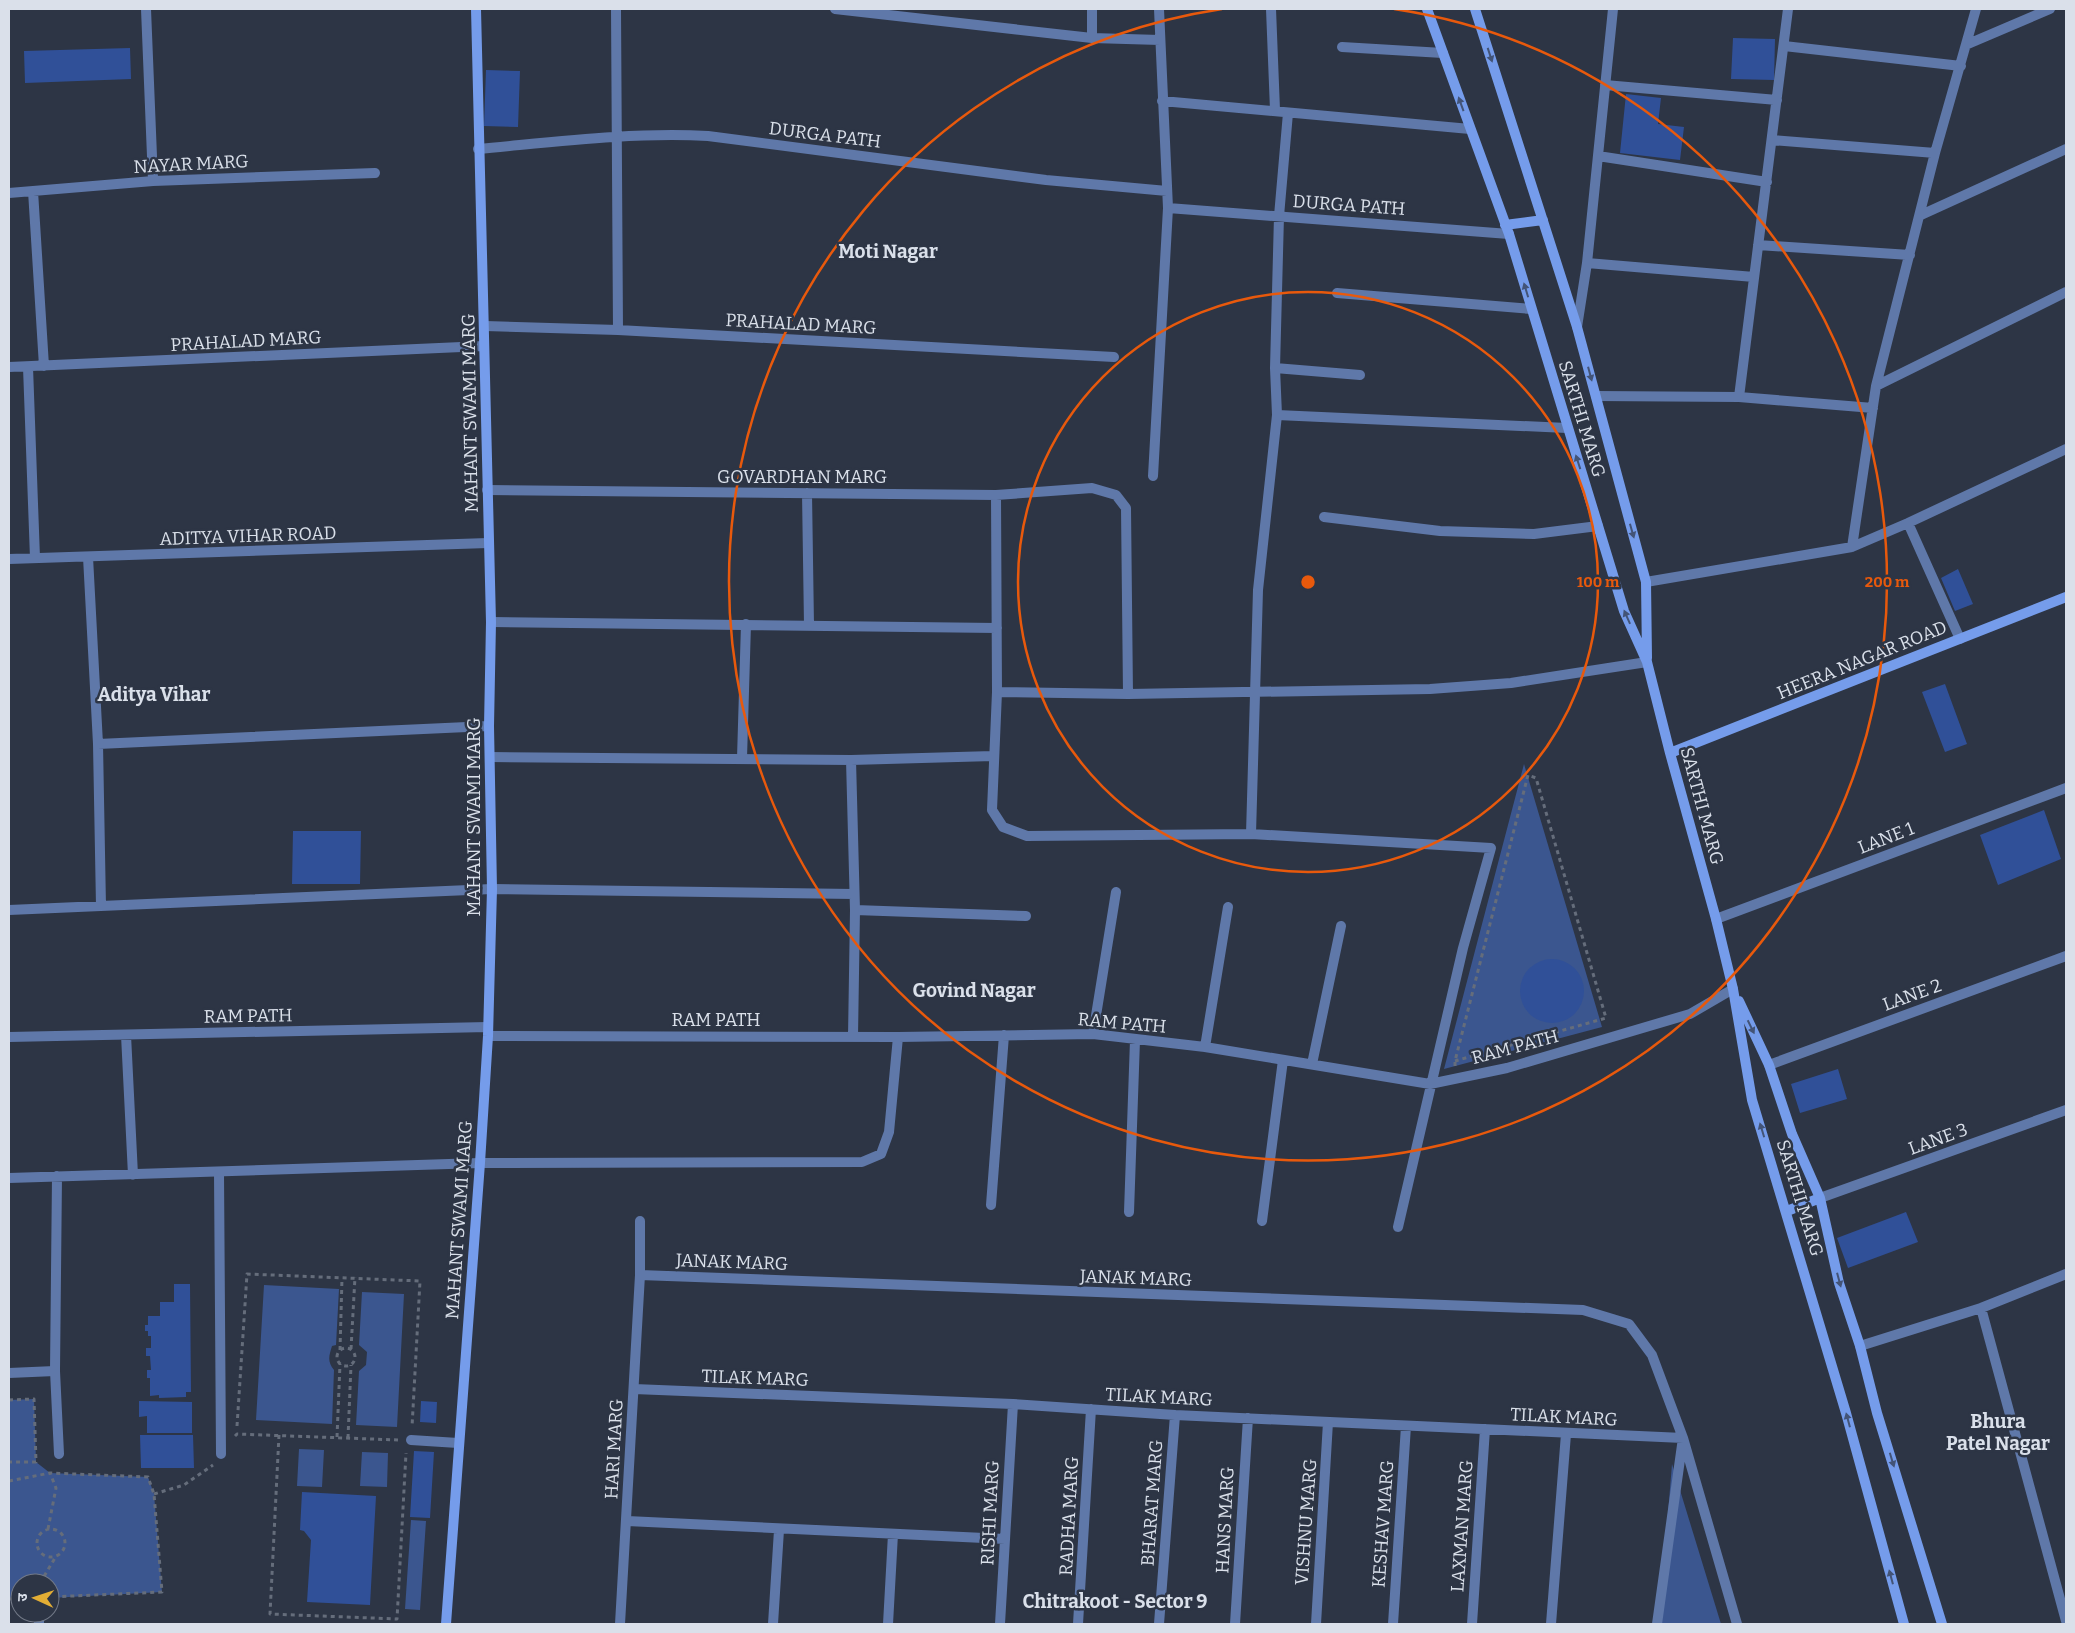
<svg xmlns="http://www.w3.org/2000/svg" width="2075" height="1633" font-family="Bitter,'Noto Sans Devanagari',serif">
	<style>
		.green { fill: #3b568f }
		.building { fill: #305098 }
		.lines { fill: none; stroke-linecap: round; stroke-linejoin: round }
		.path { stroke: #656d7b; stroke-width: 3; stroke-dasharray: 4 4; stroke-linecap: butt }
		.lane { stroke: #5f78a9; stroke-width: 10 }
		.street { stroke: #5f78a9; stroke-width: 10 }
		.secondary { stroke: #759ceb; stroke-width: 10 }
		.oneway { fill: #435477 }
		.ring { fill: none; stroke: #e8590c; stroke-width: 2.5 }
		.labels { text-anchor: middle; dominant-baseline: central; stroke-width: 5; stroke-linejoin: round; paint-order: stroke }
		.street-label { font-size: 18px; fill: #dae0ea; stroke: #2d3545 }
		.neighbourhood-label { font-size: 19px; font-weight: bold; fill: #dae0ea; stroke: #2d3545 }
		.centre { fill: #e8590c; stroke: #2d3545; stroke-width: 2.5 }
		.ring-label { font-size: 15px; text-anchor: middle; font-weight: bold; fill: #e8590c; stroke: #2d3545; stroke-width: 5; stroke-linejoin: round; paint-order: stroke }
	</style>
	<rect width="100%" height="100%" fill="#2d3545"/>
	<path class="green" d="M1524 764 1602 1027 1444 1069Z
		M264 1285 339 1289 336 1345 332 1346C329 1356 327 1361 334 1370L332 1424 256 1420Z
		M362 1292 404 1294 397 1427 356 1425 359 1371 366 1365 367 1352 359 1345Z
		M34 1399 36 1462 50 1473 148 1477 154 1494 162 1592 50 1598V1583H20V1600H9V1400Z
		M299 1449 324 1450 322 1487 297 1486Z
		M362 1452 388 1453 387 1487 360 1486Z
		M1672 1464 1721 1624H1659Z
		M411 1520 426 1521 420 1610 405 1609Z"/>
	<path class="building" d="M1733 38 1775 39 1774 80 1731 79Z
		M130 48 131 79 25 83 24 51Z
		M486 70 520 71 518 127 484 126Z
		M1626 94 1661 98 1658 124 1684 127 1680 160 1620 153Z
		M1958 569 1973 604 1955 611 1941 578Z
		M1945 684 1967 744 1945 752 1922 692Z
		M2044 810 2061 859 1998 885 1980 835Z
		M293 831H361L360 884H292Z
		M1520 991a32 32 0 1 1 64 0a32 32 0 1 1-64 0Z
		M1838 1069 1847 1099 1800 1113 1791 1084Z
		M1906 1212 1918 1242 1848 1268 1837 1238Z
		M174 1284H190L191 1392H186V1397L159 1398V1395L150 1396V1378H147V1370H151L150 1356H146V1348H151V1336H148V1331H145V1325H148V1316H160V1302H174Z
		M139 1401 192 1402V1433H147V1416L139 1417Z
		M421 1401 437 1402 436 1423 420 1422Z
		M140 1435H193L194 1468H141Z
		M414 1451 434 1452 430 1518 410 1517Z
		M302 1492 376 1496 370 1605 307 1602 311 1540 304 1531 300 1530Z"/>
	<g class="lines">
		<path class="path" d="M1455 1066V1061L1528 775 1536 778 1606 1018 1455 1061
			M337 1357a9 9 0 1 1 18 0a9 9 0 1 1-18 0Z
			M351 1349 355 1277
			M340 1350 342 1278
			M9 1400 34 1399 36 1462H9
			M237 1426 247 1274 420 1281 412 1427
			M279 1435 270 1614 397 1619 406 1453
			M235 1436 237 1434 398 1440
			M337 1437 340 1364
			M348 1438 351 1365
			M9 1481 50 1473 148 1477 154 1494 162 1592 50 1597
			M154 1494 184 1485 213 1465
			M37 1543a14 14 0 1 1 28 0a14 14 0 1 1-28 0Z
			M48 1529 56 1488 50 1473
			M40 1583 55 1558
			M9 1599H20"/>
		<path class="lane" d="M219 1173 221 1454
			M411 1440 458 1443"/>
		<path class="street" d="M146 9 153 181
			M616 9 618 330
			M835 9 1092 38 1160 40
			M1159 9 1168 208 1509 234
			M1271 9 1275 110
			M1092 38V9
			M1968 44 2050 9
			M1784 46 1961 66
			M1342 47 1443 53
			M1605 85 1777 100
			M1162 101 1470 129
			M1772 140 1935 153
			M478 149C555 142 631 132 708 136L1046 180 1167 191
			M1598 156 1767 182
			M33 191 44 366
			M9 193 153 181 375 173
			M1921 215 2066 149
			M1758 245 1910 255
			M1587 263 1754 277
			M1337 293 1531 309
			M485 326 618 330 1114 357
			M1577 327 1587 263 1613 9
			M9 367 484 346
			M28 367 35 558
			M1275 368 1360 375
			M1876 386 2066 292
			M1596 396 1739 397 1873 408
			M1739 397 1788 9
			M1277 415 1567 428
			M1153 476 1168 208
			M487 490 996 495 1092 488 1116 495 1126 508 1128 694
			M807 493 809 625
			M996 495 997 692 992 810 1003 827 1027 836 1251 834 1491 848 1463 948 1398 1227
			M1324 517 1440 531 1534 534 1598 526
			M1908 523 1960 639
			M1852 547 1876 386 1935 153 1976 9
			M88 557 98 744 101 906
			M9 559 488 543
			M1646 582 1852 547 1908 523 2066 449
			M491 622 997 628
			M997 692 1128 694 1430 689 1511 683 1647 662
			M98 744 489 726
			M490 757 851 760 993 756
			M742 758 746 624
			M851 760 855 910 853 1037
			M1251 834 1258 590 1277 415 1275 368 1279 216 1288 113
			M9 910 492 889 854 894
			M855 910 1026 916
			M1716 919 2066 788
			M1093 1034 1116 892
			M126 1035 133 1175
			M488 1036 898 1037 1093 1034 1205 1047 1430 1084 1507 1068 1690 1014 1733 989
			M9 1037 488 1027
			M1205 1047 1228 907
			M1312 1064 1341 926
			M1769 1065 2066 956
			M57 1176 55 1371 59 1454
			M9 1178 480 1163 862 1162 881 1154 889 1132 898 1037
			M1820 1198 2066 1110
			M991 1205 1004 1035
			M1129 1212 1135 1040
			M1262 1221 1283 1060
			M640 1275 1583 1310 1629 1324 1652 1355 1683 1438 1737 1624
			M1981 1308 2066 1621
			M1860 1346 1981 1308 2066 1274
			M9 1373 55 1371
			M634 1389 1013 1404 1175 1415 1683 1438 1657 1624
			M627 1521 1005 1539
			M39 1624V1616
			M620 1624 640 1275V1221
			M773 1624 779 1530
			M888 1624 893 1534
			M1000 1624 1013 1404
			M1078 1624 1091 1409
			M1159 1624 1175 1415
			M1235 1624 1248 1418
			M1316 1624 1328 1422
			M1393 1624 1406 1426
			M1472 1624 1485 1429
			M1551 1624 1566 1434"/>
		<path class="secondary" d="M1427 9 1509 234 1624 611 1647 662 1670 753 1716 919 1733 989 1752 1100 1846 1413 1904 1624
			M1475 9 1577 327 1646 582 1647 658
			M1505 225 1543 220
			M1670 753 2066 597
			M1739 1001 1769 1065 1792 1134 1820 1198 1839 1283 1860 1346 1877 1413 1942 1624
			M1787 1211 1820 1198
			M446 1624 480 1163 488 1036 492 889 489 726 491 622 476 9"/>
	</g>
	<defs><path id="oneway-solid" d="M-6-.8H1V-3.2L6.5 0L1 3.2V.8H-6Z" transform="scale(1.25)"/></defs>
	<g class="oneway">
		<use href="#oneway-solid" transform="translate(1490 55) rotate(72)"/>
		<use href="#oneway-solid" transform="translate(1461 104) rotate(-110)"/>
		<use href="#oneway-solid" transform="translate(1526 290) rotate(-107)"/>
		<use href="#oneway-solid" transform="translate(1590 374) rotate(75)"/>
		<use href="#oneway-solid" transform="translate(1578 462) rotate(-108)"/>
		<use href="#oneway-solid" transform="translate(1632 531) rotate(74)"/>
		<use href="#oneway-solid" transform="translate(1627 617) rotate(-114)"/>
		<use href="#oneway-solid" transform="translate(1751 1027) rotate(64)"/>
		<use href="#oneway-solid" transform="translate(1762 1130) rotate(-107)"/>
		<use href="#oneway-solid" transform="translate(1839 1280) rotate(75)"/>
		<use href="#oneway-solid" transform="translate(1848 1420) rotate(-105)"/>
		<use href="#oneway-solid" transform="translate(1892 1460) rotate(73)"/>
		<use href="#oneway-solid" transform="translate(1891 1577) rotate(-105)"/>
	</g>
	<g class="ring">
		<circle cx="1308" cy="582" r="290"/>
		<path d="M1394 9A579 579 0 1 1 1222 9"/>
	</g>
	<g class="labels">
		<g class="street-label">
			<text transform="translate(825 135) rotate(7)">DURGA PATH</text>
			<text transform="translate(191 164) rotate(-3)">NAYAR MARG</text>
			<text transform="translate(1349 205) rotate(4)">DURGA PATH</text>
			<text transform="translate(801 324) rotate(3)">PRAHALAD MARG</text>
			<text transform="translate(246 341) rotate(-3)">PRAHALAD MARG</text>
			<text transform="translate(470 413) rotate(-91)">MAHANT SWAMI MARG</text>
			<text transform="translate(1582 419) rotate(73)">SARTHI MARG</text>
			<text x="802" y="477">GOVARDHAN MARG</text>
			<text transform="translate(248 536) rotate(-2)">ADITYA VIHAR ROAD</text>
			<text transform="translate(1862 660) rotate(-22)">HEERA NAGAR ROAD</text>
			<text transform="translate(1702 806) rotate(75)">SARTHI MARG</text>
			<text transform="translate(474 817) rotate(-90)">MAHANT SWAMI MARG</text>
			<text transform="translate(1886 838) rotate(-21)">LANE 1</text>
			<text transform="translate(1912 995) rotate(-20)">LANE 2</text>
			<text transform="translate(248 1016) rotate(-1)">RAM PATH</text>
			<text x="716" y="1020">RAM PATH</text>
			<text transform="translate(1122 1023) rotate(5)">RAM PATH</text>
			<text transform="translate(1515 1047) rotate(-15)">RAM PATH</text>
			<text transform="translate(1938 1139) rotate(-20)">LANE 3</text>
			<text transform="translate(1800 1198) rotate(73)">SARTHI MARG</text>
			<text transform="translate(459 1220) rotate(-86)">MAHANT SWAMI MARG</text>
			<text transform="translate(732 1262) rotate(2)">JANAK MARG</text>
			<text transform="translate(1136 1278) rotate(2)">JANAK MARG</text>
			<text transform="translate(755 1378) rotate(2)">TILAK MARG</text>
			<text transform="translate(1159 1397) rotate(3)">TILAK MARG</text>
			<text transform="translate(1564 1417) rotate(3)">TILAK MARG</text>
			<text transform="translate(614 1449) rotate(-87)">HARI MARG</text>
			<text transform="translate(1152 1503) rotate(-86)">BHARAT MARG</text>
			<text transform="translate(990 1513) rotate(-87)">RISHI MARG</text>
			<text transform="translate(1069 1516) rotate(-87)">RADHA MARG</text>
			<text transform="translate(1225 1520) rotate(-87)">HANS MARG</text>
			<text transform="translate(1306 1522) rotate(-86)">VISHNU MARG</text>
			<text transform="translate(1383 1524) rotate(-86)">KESHAV MARG</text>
			<text transform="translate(1462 1526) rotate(-86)">LAXMAN MARG</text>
		</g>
		<g class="neighbourhood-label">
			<text x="888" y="251">Moti Nagar</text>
			<text x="154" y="694">Aditya Vihar</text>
			<text x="974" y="990">Govind Nagar</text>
			<text x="1998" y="1421">Bhura<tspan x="1998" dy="22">Patel Nagar</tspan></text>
			<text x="1115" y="1601">Chitrakoot - Sector 9</text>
		</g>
	</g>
	<circle cx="1308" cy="582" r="8" class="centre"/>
	<g class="ring-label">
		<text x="1598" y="587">100 m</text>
		<text x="1887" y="587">200 m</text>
	</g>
	<rect width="2075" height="1633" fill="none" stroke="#dae0ea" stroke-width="20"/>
	<g transform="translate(35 1598) rotate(273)"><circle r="24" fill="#2d3545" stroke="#727987"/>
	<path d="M0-4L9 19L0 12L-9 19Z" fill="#e3ae35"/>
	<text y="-8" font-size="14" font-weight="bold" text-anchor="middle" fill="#dae0ea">उ</text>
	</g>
</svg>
